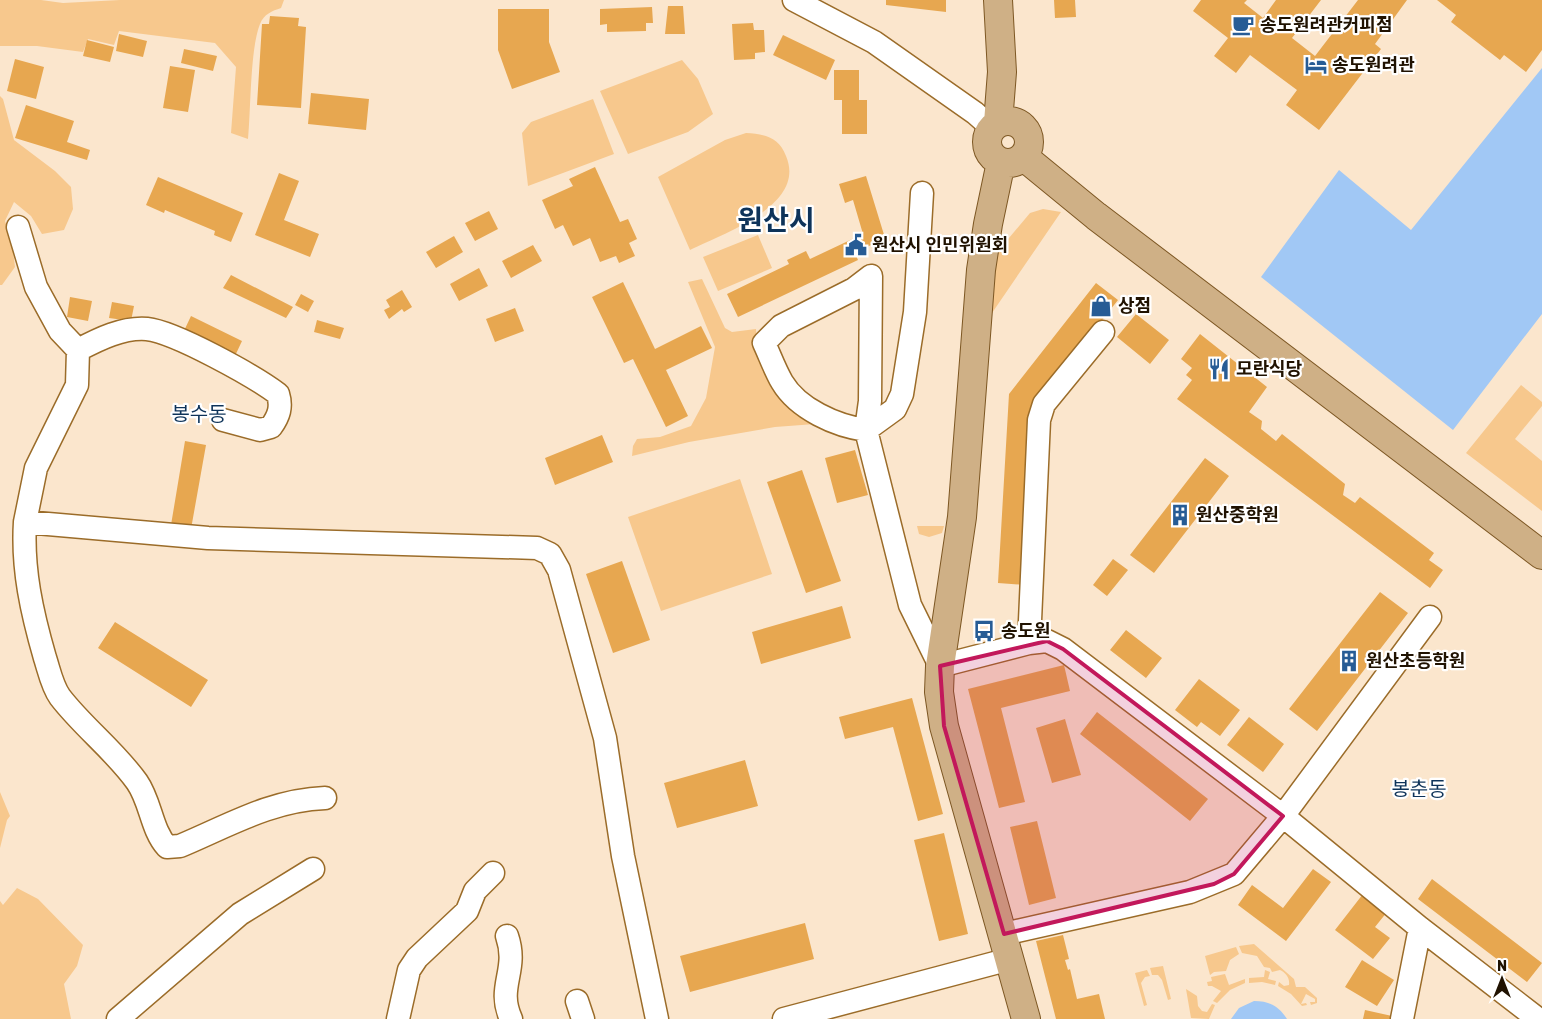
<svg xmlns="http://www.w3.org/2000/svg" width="1542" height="1019" font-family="Rubik,'Noto Sans KR',sans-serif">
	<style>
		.green { fill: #f7c88d }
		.water { fill: #a1c8f5 }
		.building { fill: #e7a750 }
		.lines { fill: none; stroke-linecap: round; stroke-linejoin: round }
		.minor-casing { stroke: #9b6c29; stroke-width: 25 }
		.major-casing { stroke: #7d5723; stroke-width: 30 }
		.minor { stroke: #fff; stroke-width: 22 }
		.major { stroke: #cfb086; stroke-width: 28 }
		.marked { fill: #c2185b; fill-opacity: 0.2; stroke: #c2185b; stroke-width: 4; stroke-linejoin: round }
		.labels { text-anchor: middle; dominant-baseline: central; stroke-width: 4.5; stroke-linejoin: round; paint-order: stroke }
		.poi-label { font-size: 18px; font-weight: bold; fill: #201201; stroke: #fff; text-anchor: start }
		.quarter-label { font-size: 20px; fill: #0e3359; stroke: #fff }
		.town-label { font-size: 28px; font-weight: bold; fill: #0e3359; stroke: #fff }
	</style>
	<rect width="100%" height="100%" fill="#fbe6cd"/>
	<path class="green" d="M0 0H41L63 3 120 0H284L281 8C272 11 264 14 260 24 250 49 251 109 248 139L231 133 236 67 215 43 119 31 114 45 88 39 83 52 37 46H0Z
		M682 60 698 79 713 114 688 132 628 154 600 91Z
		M0 96 3 99 14 140 55 171 71 187 73 209 64 230 42 234 31 216 14 202 5 221 12 243 15 267 2 285H0Z
		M593 99 614 154 528 186 522 133 531 122Z
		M746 133C764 134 779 137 786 156 807 205 724 233 690 250L658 177 725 140Z
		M1043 209 1061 212 992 313 993 281 998 251 1030 213Z
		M758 235 772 268 718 291 703 257Z
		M702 279 725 328 732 332 756 329 757 346 815 424 775 427 689 442 632 456 633 446 637 439 660 437 691 426 706 398 715 347 688 282Z
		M1521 385 1542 402V406L1515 439 1542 461V511L1466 453Z
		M740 479 772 574 661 611 628 517Z
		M917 526H944L942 533 929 537 919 534Z
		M0 792 10 816 7 820 0 848Z
		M17 888 38 899 83 945 77 966 64 984 71 1019H0V901L3 905Z
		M1254 944 1294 979 1296 987H1305L1317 998V1003L1311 1005 1310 1002H1315V999L1306 994 1301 1004 1306 1003 1307 1005 1302 1006 1291 994 1278 986 1279 982 1284 986 1289 985C1290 978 1286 973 1280 970L1272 972 1270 968 1264 967 1257 956 1242 953 1239 946Z
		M1236 947 1239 954 1230 960 1226 971 1214 972 1210 975 1205 956Z
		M1163 966 1171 999 1168 1000 1162 980 1158 975H1152L1150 968Z
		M1147 970 1150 976 1145 977 1141 983 1147 1005 1144 1006 1135 973Z
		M1265 970 1270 972 1268 979 1276 981 1275 985 1262 982 1249 983V978L1264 977Z
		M1225 974 1229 985 1245 979V983L1230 990 1217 1003 1213 1001 1221 991 1212 986H1208L1207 982 1212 981 1211 977Z
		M1186 989 1197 996 1198 1006 1202 1011 1207 1012 1212 1004 1215 1005 1209 1019 1191 1018Z"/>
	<path class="water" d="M1542 68V314L1453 430 1261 277 1339 170 1411 230Z
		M1254 1001C1269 1001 1279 1006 1287 1019H1231L1239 1008Z"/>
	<path class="building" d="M886 0H946V12L886 5Z
		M1054 0H1075L1076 17 1055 18Z
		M1201 0H1247L1244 3 1263 18 1276 0H1321L1292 38 1315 56 1358 0H1407L1375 44 1381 49 1319 130 1286 105 1297 90 1250 55 1236 73 1214 56 1228 38 1193 11Z
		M1437 0H1542V50L1526 72 1504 55 1500 60 1451 22 1456 15Z
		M668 6H683L685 34H665Z
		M652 7 653 23H646V31L607 32V24L600 25V9Z
		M498 9H549V42L560 72 512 89 498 50Z
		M270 16 299 18 298 26 306 27 301 108 257 105 262 24H269Z
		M753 23 754 30H764L765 52 755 53V59L734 60 732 24Z
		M119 34 147 41 143 57 116 51Z
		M783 35 835 60 826 80 773 55Z
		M87 40 114 47 110 62 83 56Z
		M184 49 217 56 213 71 181 63Z
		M15 59 44 67 36 99 7 91Z
		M170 66 195 70 188 112 163 108Z
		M834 70H859V100H867V134H842V100H834Z
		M311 93 369 99 366 130 308 124Z
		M26 105 74 121 67 142 90 150 87 160 15 138Z
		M595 167 620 222 628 219 637 239 629 243 635 256 619 263 616 256 600 262 590 238 573 246 563 225 555 229 542 200 573 186 569 179Z
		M279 173 299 181 284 220 319 234 310 257 255 235Z
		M866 176 885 238 855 253 858 260 738 317 727 294 789 264 787 260 806 251 810 259 863 234 853 200 845 203 839 184Z
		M158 177 243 213 231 242 214 235 215 231 165 210 164 213 146 205Z
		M489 211 498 229 475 241 465 223Z
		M454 236 463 252 436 268 426 252Z
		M533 245 542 261 511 278 502 261Z
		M479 268 488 286 459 301 450 284Z
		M231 275 293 307 286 318 223 288Z
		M623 282 655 349 701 326 712 348 666 370 688 416 666 427 633 359 624 363 592 297Z
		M1096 283 1118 300 1035 405 1025 585 998 583 1009 394Z
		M402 290 412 307 404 312 402 309 389 319 384 310 390 307 386 300Z
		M301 294 314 301 308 312 295 305Z
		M70 297 92 301 88 321 67 317Z
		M112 302 134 306 131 321 109 318Z
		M515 308 524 331 495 342 486 319Z
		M1136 314 1169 340 1150 364 1117 337Z
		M191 316 242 341 234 358 183 333Z
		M317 320 344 328 340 339 314 332Z
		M1200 334 1267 387 1249 412 1262 421 1261 429 1276 441 1282 434 1345 484 1343 495 1355 503 1360 497 1434 553 1429 560 1443 570 1430 588 1177 399 1192 380 1186 375 1192 368 1181 359Z
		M602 435 613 462 555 485 545 458Z
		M185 441 206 445 191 529 171 525Z
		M855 450 868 495 837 503 825 458Z
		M1205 458 1229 476 1154 573 1130 555Z
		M802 470 841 581 806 593 767 482Z
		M1113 559 1128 570 1107 596 1093 585Z
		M622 561 650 640 613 653 586 574Z
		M1380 592 1408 613 1317 731 1289 709Z
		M842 606 851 638 761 664 752 632Z
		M115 622 208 680 191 707 98 648Z
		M1126 630 1162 658 1146 678 1110 650Z
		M1064 665 1070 691 1001 708 1025 802 999 808 968 689Z
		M1199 679 1240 710 1220 736 1201 722 1197 727 1175 710Z
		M912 698 943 814 918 821 893 727 845 739 839 717Z
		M1097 712 1208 799 1190 821 1080 734Z
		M1249 717 1284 744 1263 772 1227 745Z
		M1065 719 1081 775 1052 783 1036 728Z
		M745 760 758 806 677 828 664 783Z
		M1037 821 1056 898 1029 905 1010 827Z
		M944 833 968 934 939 941 914 840Z
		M1313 869 1331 882 1286 941 1238 905 1252 885 1283 908Z
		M1432 879 1542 963 1527 982 1418 899Z
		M1363 894 1387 912 1375 927 1390 938 1373 959 1335 930Z
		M805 923 814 959 690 992 680 956Z
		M1063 935 1069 959 1065 960 1068 970 1070 969 1077 999 1099 994 1105 1019H1056L1036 941Z
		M1362 960 1394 980 1377 1006 1345 987Z
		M1365 1010 1392 1016 1391 1019H1363Z"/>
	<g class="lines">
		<g class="minor-casing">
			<path id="minor" d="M794 0 874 42 975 113 992 128
				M922 193 915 312 902 394 895 409 866 430C836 426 798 409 782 382 775 370 770 356 764 343L781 326 854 289 871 276 870 401 866 430 910 605 940 666 1029 643 1047 641 1063 649 1283 816 1420 928 1538 1019
				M18 227 36 287 60 331 78 350 77 385 36 468 25 522
				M78 350C99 339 123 327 147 329 175 332 254 376 278 394 282 407 279 416 271 427L260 430 223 420
				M1029 643 1039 420 1044 404 1103 332
				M325 798C271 800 228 826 180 846L167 847C151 829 151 802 137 782 115 751 83 727 60 697 52 686 49 670 45 658 32 613 22 569 25 522L208 538 537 548 550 554 559 570 605 738 623 856 657 1019
				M1004 934 1190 892 1234 874 1283 816 1430 617
				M507 936C519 971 496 986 511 1019
				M577 1001 583 1019
				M118 1019 240 914 313 869
				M398 1019 409 970 417 958 467 911 475 891 493 873
				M784 1019 1010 959
				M1402 1019 1420 928"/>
		</g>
		<g class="major-casing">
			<path id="major" d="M987 142a21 21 0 1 1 42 0a21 21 0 1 1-42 0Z
				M998 123 1002 72 998 0
				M1024 157 1096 216 1542 555
				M1001 162 988 224 981 270 962 517 940 666 939 692 944 726 1026 1019"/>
		</g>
		<use href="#minor" class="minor"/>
		<use href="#major" class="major"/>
	</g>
	<path class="marked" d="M1047 641 1063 649 1283 816 1234 874 1214 884 1004 934 944 726 940 666Z"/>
	<defs>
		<g id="cafe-bare" transform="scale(1.725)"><path d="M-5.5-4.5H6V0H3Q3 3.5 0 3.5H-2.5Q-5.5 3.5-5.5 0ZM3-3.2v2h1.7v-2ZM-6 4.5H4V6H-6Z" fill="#275c95" stroke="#fff" stroke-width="2.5" paint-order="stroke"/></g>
		<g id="hotel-bare" transform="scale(1.725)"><path d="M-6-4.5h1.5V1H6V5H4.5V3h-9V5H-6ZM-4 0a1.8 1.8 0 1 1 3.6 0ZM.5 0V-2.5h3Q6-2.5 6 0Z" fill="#275c95" stroke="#fff" stroke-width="2.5" paint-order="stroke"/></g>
		<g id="civic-bare" transform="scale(1.725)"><path d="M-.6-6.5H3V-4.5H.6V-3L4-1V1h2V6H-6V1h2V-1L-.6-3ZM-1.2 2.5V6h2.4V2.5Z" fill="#275c95" stroke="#fff" stroke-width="2.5" paint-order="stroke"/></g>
		<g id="shop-bare" transform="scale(1.725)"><path d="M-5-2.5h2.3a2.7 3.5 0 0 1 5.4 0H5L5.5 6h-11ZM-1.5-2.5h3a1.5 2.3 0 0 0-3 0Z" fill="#275c95" stroke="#fff" stroke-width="2.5" paint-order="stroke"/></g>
		<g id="restaurant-bare" transform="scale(1.725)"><path d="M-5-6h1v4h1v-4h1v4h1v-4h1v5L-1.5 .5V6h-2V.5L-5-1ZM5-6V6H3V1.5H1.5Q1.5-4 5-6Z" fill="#275c95" stroke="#fff" stroke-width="2.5" paint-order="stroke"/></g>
		<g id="building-bare" transform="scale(1.725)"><path d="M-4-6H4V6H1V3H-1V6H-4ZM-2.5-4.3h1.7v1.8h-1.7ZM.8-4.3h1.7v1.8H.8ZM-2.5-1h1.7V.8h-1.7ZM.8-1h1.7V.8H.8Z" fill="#275c95" stroke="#fff" stroke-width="2.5" paint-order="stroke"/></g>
		<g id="bus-bare" transform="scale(1.725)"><path d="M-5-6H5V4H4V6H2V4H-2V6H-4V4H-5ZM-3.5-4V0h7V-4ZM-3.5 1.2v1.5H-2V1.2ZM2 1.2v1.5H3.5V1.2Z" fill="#275c95" stroke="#fff" stroke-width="2.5" paint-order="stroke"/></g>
	</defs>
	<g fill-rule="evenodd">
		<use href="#cafe-bare" x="1243" y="25"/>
		<use href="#hotel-bare" x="1316" y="65"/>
		<use href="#civic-bare" x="856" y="245"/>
		<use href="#shop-bare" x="1101" y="306"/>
		<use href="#restaurant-bare" x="1219" y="369"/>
		<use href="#building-bare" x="1180" y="515"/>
		<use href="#bus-bare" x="984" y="631"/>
		<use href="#building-bare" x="1349" y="661"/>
	</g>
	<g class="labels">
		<g class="poi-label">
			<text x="1260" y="25">송도원려관커피점</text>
			<text x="1332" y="65">송도원려관</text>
			<text x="872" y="245">원산시 인민위원회</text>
			<text x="1118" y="306">상점</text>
			<text x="1236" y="369">모란식당</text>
			<text x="1196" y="515">원산중학원</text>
			<text x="1001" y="631">송도원</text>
			<text x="1366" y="661">원산초등학원</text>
		</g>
		<g class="quarter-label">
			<text x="199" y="414">봉수동</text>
			<text x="1419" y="789">봉춘동</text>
		</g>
		<g class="town-label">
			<text x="776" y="220">원산시</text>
		</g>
	</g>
	<g transform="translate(1502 979)" stroke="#ffffff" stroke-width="4" paint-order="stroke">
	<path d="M0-4L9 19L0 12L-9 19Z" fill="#201201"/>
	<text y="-8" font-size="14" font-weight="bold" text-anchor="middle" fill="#201201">N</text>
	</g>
</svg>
